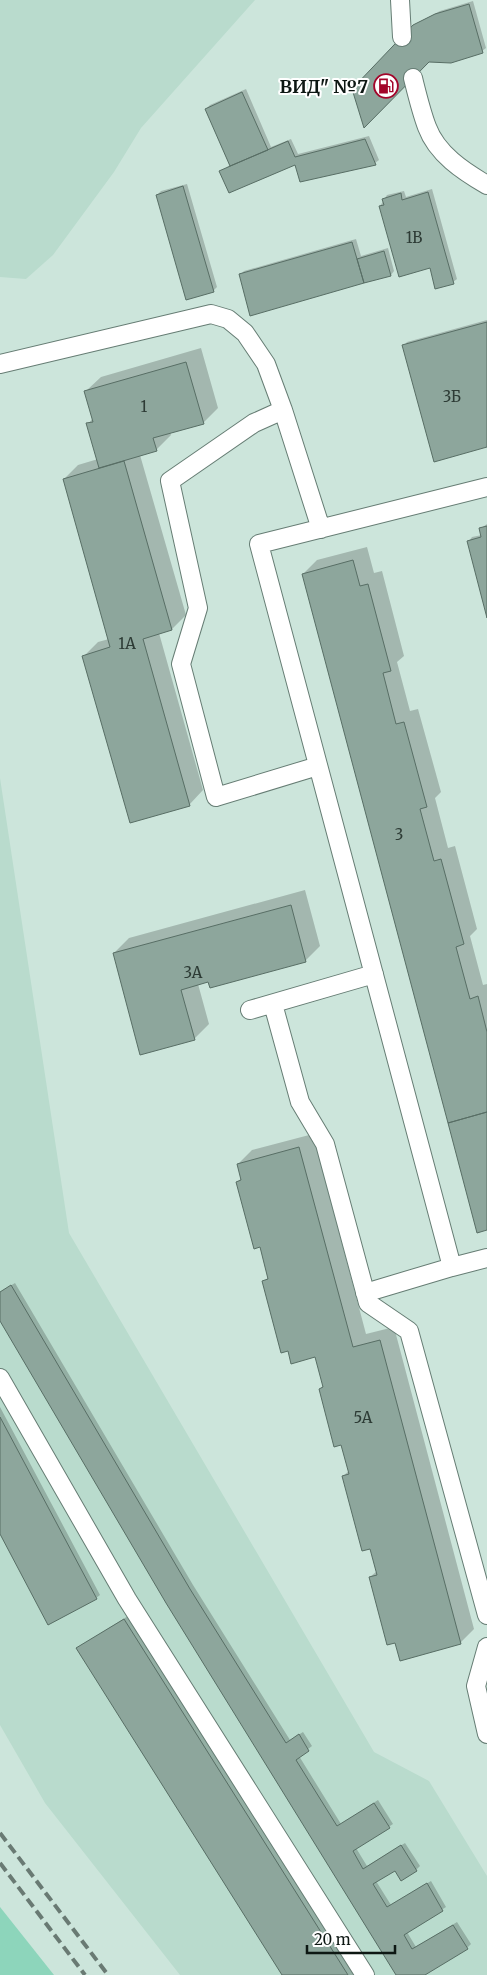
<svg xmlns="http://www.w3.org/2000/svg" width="487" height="1975" font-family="Merriweather,serif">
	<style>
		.built { fill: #b9dbcd }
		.green { fill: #8dd5bb }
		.shadow { fill: #0003 }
		.building { fill: #8da69c; stroke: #586e65 }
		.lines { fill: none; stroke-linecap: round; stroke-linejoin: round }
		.lane-casing { stroke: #667d74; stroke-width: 20 }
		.lane { stroke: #fff; stroke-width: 18 }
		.rail { stroke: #697a73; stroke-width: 4; stroke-dasharray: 10 5; stroke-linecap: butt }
		.labels { text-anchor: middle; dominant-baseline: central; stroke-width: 4; stroke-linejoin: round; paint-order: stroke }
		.number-label { font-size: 15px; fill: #2d3b35 }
		.poi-label { font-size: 18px; font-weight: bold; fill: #0d1713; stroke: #fff; text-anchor: end }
	</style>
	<rect width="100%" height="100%" fill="#cce5db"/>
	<path class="built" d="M0 0H255L141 128 114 172 53 255 26 279 0 277Z
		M0 778 69 1233 374 1752 429 1781 487 1876V1975H180L45 1803 0 1725Z"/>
	<path class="green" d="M0 1907 54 1975H0Z"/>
	<path class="shadow" d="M473 1 486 48 482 51 428 61 354 90 419 22 440 11Z
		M246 89 271 147 291 139 298 154 369 136 379 160 375 163H296L221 171 230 165 206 109 210 105Z
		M187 184 217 287 213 291 157 195 161 191Z
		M432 189 457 279 453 282 431 267 380 206 387 195 404 191 406 197Z
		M356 239 361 256 388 248 394 271 391 275 251 314 240 275 244 271Z
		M487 320V446L404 346 407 342Z
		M201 348 218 408 203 423 170 432 171 435 156 450 140 455 186 615 172 629 159 633 203 790 189 805 84 656 98 642 109 639 64 479 78 465 98 459 88 424 93 418 86 391 101 377Z
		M487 524V613L469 541 472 537 482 535 480 529Z
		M367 547 374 573 382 571 404 656 397 662 410 711 418 709 441 792 435 798 448 848 455 846 477 929 470 936 483 985 487 984V1229L303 574 317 560Z
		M305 890 320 946 305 961 198 984 209 1024 194 1039 114 953 129 938Z
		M313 1134 366 1334 394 1327 474 1629 460 1643 396 1642 370 1577 377 1571 371 1548 343 1476 350 1470 342 1443 320 1389 324 1385 316 1356 264 1281 269 1277 260 1246 237 1182 242 1178 238 1164 252 1150Z
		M15 1283 193 1585 290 1740 303 1732 312 1746 299 1756 341 1824 378 1800 393 1824 356 1848 367 1866 405 1843 420 1866 416 1870 396 1869 376 1881 391 1905 431 1881 446 1907 407 1932 416 1947 457 1922 471 1944 467 1948 422 1975H397L0 1318V1292Z
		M0 1407 100 1595 96 1598 0 1531Z
		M128 1616 354 1975H284L82 1645Z"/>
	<path class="building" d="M469 4 483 53 451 63 429 62 364 128 352 89 413 25 435 14Z
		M242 92 268 150 230 166 205 109Z
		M365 139 376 165 300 182 295 165 229 193 219 171 288 141 295 157Z
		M183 186 214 292 186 300 156 195Z
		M428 192 454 284 435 289 430 268 399 277 379 206 384 205 382 199 401 193 402 200Z
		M352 242 364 283 250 316 239 274Z
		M384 251 391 276 364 283 357 259Z
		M487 322V447L434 462 402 345Z
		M186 362 204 424 153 438 157 451 99 468 86 423 93 422 84 391Z
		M124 461 172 630 143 639 190 806 130 823 82 656 110 647 63 479Z
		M487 526V618L467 541 481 537 479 528Z
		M353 560 360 586 368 584 391 671 383 673 396 724 404 722 427 807 420 809 434 861 441 859 464 944 456 947 470 999 478 996 487 1032V1112L448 1123 302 574Z
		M291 905 306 962 210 988 208 982 181 990 195 1040 140 1055 113 953Z
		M487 1112V1230L477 1233 448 1123Z
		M299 1147 353 1347 380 1340 461 1644 400 1661 395 1643 387 1645 369 1577 377 1575 370 1549 362 1551 342 1476 349 1474 341 1445 334 1447 319 1389 323 1387 315 1357 291 1364 288 1351 281 1353 262 1281 268 1279 260 1247 254 1249 236 1182 241 1180 237 1164Z
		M11 1285 190 1589 286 1743 299 1734 309 1751 296 1760 337 1826 374 1803 390 1828 353 1851 363 1869 401 1845 417 1871 401 1881 395 1871 373 1884 387 1907 427 1883 443 1911 404 1935 412 1949 453 1925 468 1949 425 1975H396L166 1603 0 1321V1292Z
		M0 1417 97 1599 48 1625 0 1534Z
		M124 1619 348 1975H282L76 1648Z"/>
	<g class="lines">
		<g class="lane-casing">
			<path id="lane" d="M400 0 402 37
				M413 78C417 94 421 111 427 127 437 154 463 171 487 185
				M0 364 211 314 228 319 245 333 266 364 283 410 321 529
				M283 410 254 423 170 481 198 608 181 664 216 797 318 766
				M487 487 259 544 452 1267 487 1258
				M273 1004 300 1102 325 1144 368 1303 409 1331 487 1615
				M250 1010 374 974
				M365 1293 452 1267
				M0 1378 127 1599 365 1975
				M487 1647 476 1686 487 1734"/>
		</g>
		<use href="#lane" class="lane"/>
		<path class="rail" d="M0 1833 108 1975
			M0 1863 85 1975"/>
	</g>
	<defs>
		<g id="fuel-ring" transform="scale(1.25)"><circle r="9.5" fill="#fff" stroke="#a3052a" stroke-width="1.5"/><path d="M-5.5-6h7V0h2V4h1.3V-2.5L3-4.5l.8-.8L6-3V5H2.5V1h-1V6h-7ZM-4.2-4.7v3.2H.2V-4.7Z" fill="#a3052a"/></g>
	</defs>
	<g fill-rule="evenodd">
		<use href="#fuel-ring" x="386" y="86"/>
	</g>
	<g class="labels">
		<g class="number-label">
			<text x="414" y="237">1В</text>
			<text x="452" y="396">3Б</text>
			<text x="144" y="406">1</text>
			<text x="127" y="643">1А</text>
			<text x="399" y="834">3</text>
			<text x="193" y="972">3А</text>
			<text x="363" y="1417">5А</text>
		</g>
		<g class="poi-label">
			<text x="368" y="86">ВИД" №7</text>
		</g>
	</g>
	<path d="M307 1945v8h88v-8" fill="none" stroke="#0d1713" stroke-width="2.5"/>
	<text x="314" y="1945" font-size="15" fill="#0d1713" stroke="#ffffff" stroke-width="4" paint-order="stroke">20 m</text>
</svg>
